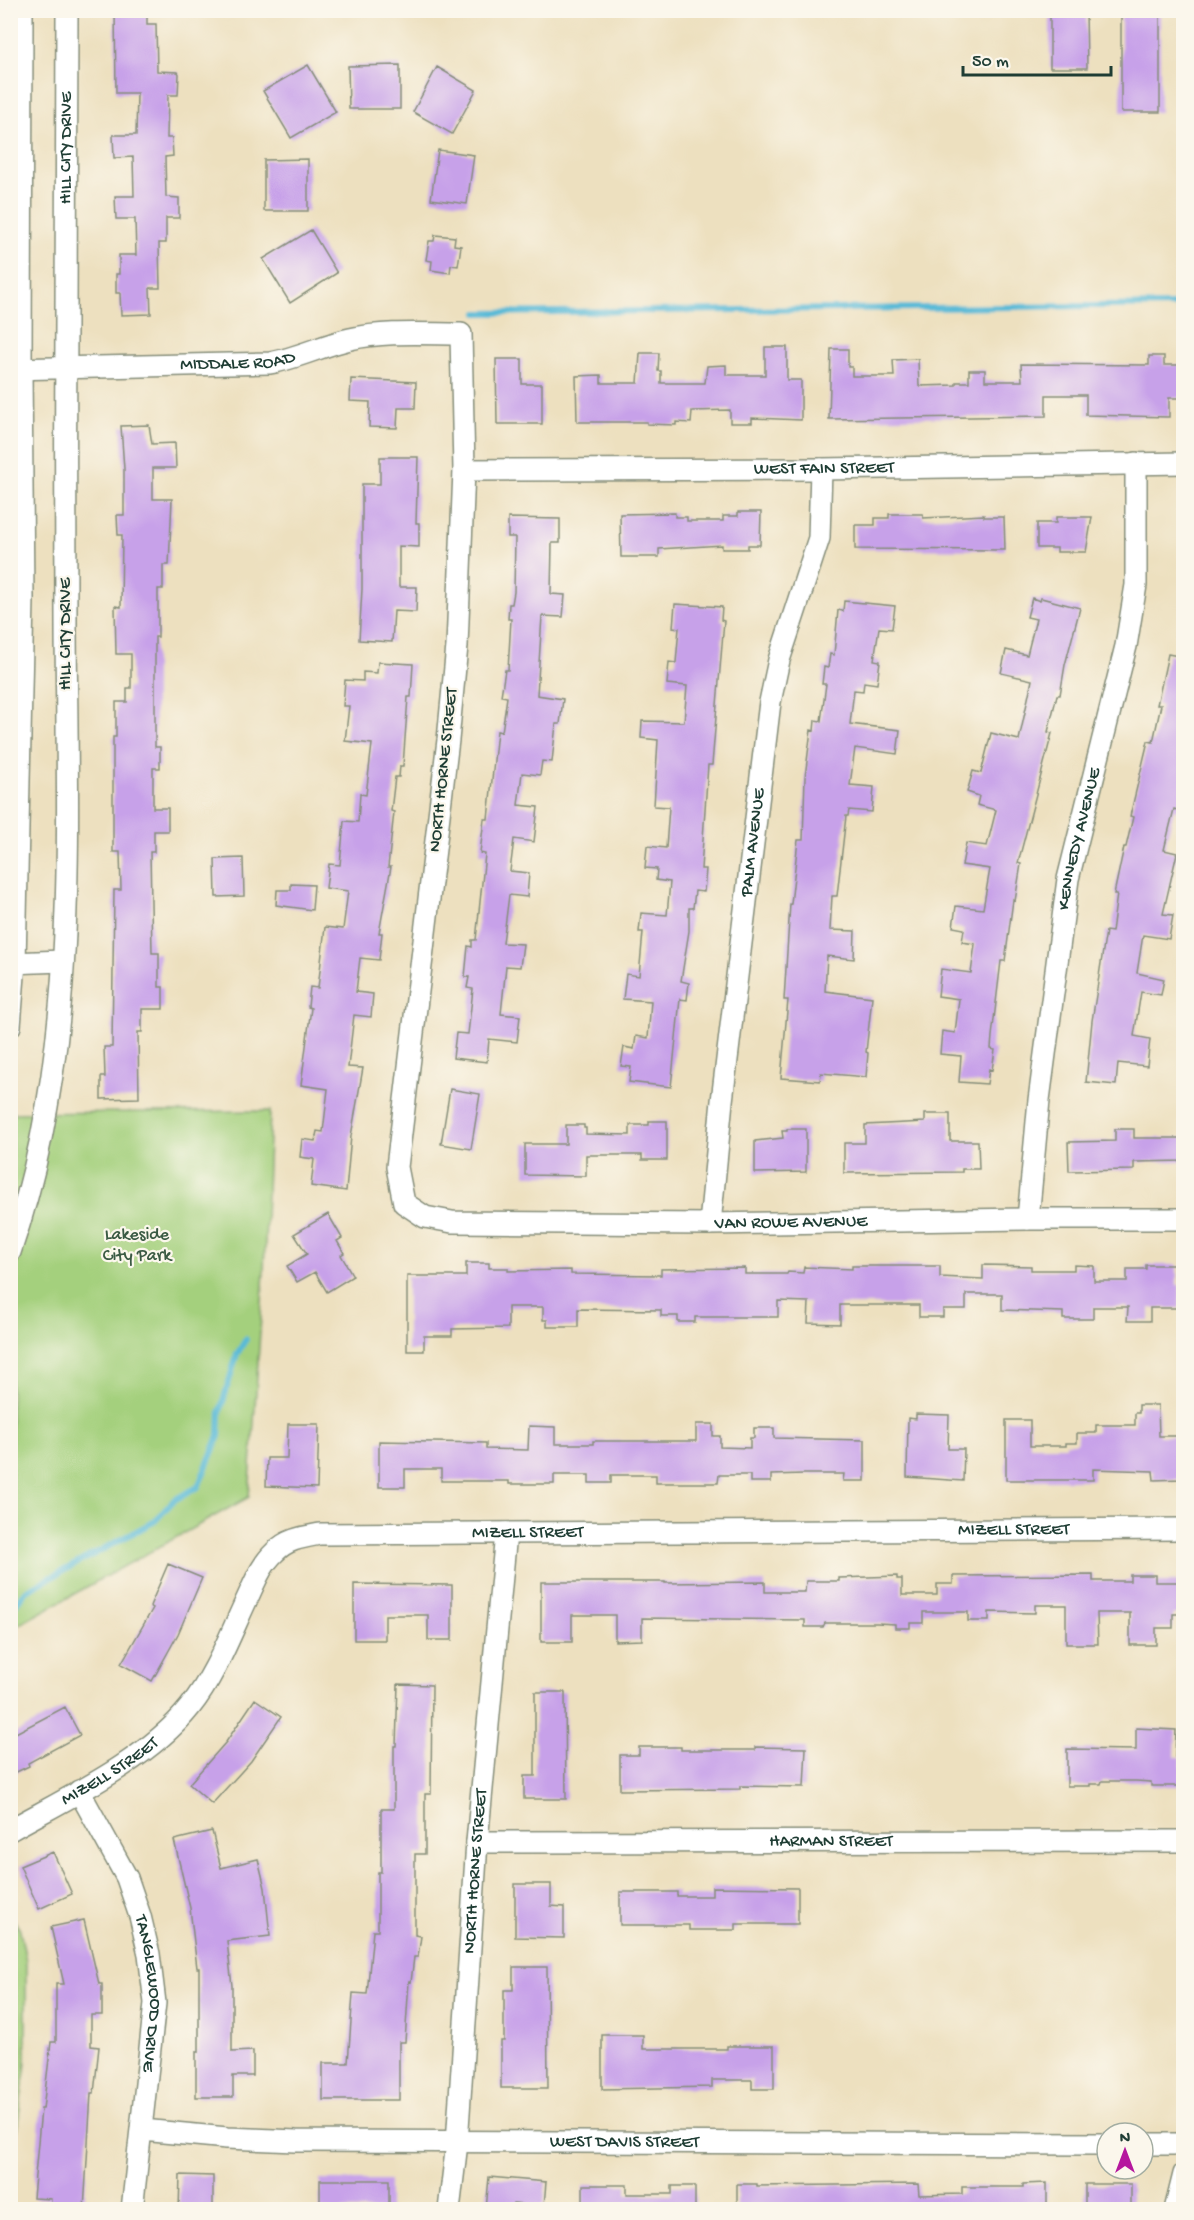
<svg xmlns="http://www.w3.org/2000/svg" width="1194" height="2220" font-family="'Gochi Hand',sans-serif">
	<style>
		.green { fill: #a4d07d; stroke: #628658; stroke-width: 1.5 }
		.lines { fill: none; stroke-linecap: round; stroke-linejoin: round }
		.stream { stroke: #58bad7; stroke-width: 6 }
		.building { fill: #c7a1e9 }
		.street-casing { stroke: #868e7a; stroke-width: 24 }
		.street { stroke: #fff; stroke-width: 21 }
		.labels { text-anchor: middle; dominant-baseline: central; stroke-width: 4.5; stroke-linejoin: round; paint-order: stroke }
		.street-label { font-size: 18px; fill: #1f3d34; stroke: #fbf7ec }
		.park-label { font-size: 18px; fill: #3a5a43; stroke: #fbf7ec }
	</style>
	<rect width="100%" height="100%" fill="#fbf7ec"/>
	<filter id="ink" filterUnits="userSpaceOnUse"><feTurbulence type="fractalNoise" baseFrequency=".0167" numOctaves="2"/><feDisplacementMap in="SourceGraphic" scale="12" xChannelSelector="R" yChannelSelector="G"/><feConvolveMatrix kernelMatrix="1 2 1 2 8 2 1 2 1" color-interpolation-filters="sRGB"/></filter>
	<filter id="wash" filterUnits="userSpaceOnUse"><feTurbulence type="fractalNoise" baseFrequency=".008" numOctaves="4" result="noise"/><feDisplacementMap in="SourceGraphic" scale="24" xChannelSelector="R" yChannelSelector="G"/><feGaussianBlur stdDeviation="1.35" result="paint"/><feColorMatrix in="noise" values="0 0 0 0 0 0 0 0 0 0 0 0 0 0 0 0 0 1.4 0 .05"/><feComposite in="paint" operator="in"/></filter>
	<g filter="url(#wash)">
		<rect width="100%" height="100%" fill="#ede0bf"/>
		<path class="green" d="M270 1111 264 1271 249 1497 11 1629V1113Z
			M11 1915 20 1930 26 1961V2063L11 2173Z"/>
		<g class="lines">
			<path class="stream" d="M478 313 1184 305
				M10 1611 26 1591 155 1521 174 1500 198 1487 219 1436 220 1412 237 1354 246 1339"/>
		</g>
		<g id="blocks">
			<path class="building" d="M115 10H147V24H156L157 71 178 72 179 74 178 95H168L167 138H172L173 156 165 157 166 197 179 198V218H166V243H159L160 288H150L151 314 121 315 120 293H116V274H119V255H136L135 219H116L115 196H134L133 157 114 158 113 135H136L137 93H116Z
				M1050 10H1086L1087 68H1050Z
				M1121 10H1160V112H1121Z
				M308 65 336 112 291 138 263 91Z
				M400 65V109H349L348 66Z
				M437 67 476 90 452 134 413 112Z
				M438 150 474 155 467 204 431 199Z
				M308 159V211H264V160Z
				M311 230 337 273 290 303 263 259Z
				M435 235 455 237 454 245 461 246 458 266 451 265 450 273 431 270 432 261 426 260 429 241H434Z
				M765 347H787V380H801V420L752 418V423H730V410L692 411 691 423 676 422V425L647 424V422H577L576 376 601 375V383H638L640 353H659L658 371H661V383H705L707 366 726 365V375H765Z
				M831 349H848V367H852V376H894L893 360 918 359 919 386 956 385V382H969V370H985V381H1022L1021 364 1149 365V356H1164V365H1184V398H1169V417L1086 415V395H1046V416L829 419Z
				M496 359H522V384H542V424H497Z
				M351 379 416 382 415 408H398L397 428 369 427 370 402 350 401Z
				M149 425 152 444 175 443 176 468H153V499H172L169 565H163V589H158V637H155V747H160V768H153V808H168V831H154V852H150L152 953H159V987H163V1009H142V1032H138L139 1098 101 1099V1077H105L104 1047H112L114 890H121L120 852H113V737H116V702H127V688H131V654H116L115 606 121 607 122 535H118L117 515H124V469L121 426Z
				M380 457H418L416 523H419V547L399 546V587H417L416 612 394 611 392 642 359 640 362 589V484H380Z
				M738 512H761L760 545H748V549H722V545L659 549V557H621L620 514 675 513V517H687V521H723V516H738Z
				M889 514H923V518L984 515V517H1004L1005 550 855 549V525H875V518H889Z
				M1056 517H1092L1086 552H1057V548H1037V523H1056Z
				M508 518 560 519V543H552L551 594 565 595 563 617 542 616 537 695 563 699 560 724H556L552 762 542 761 540 775 522 773 518 805 538 807 534 842 514 839 510 871 529 873 527 897 509 895 503 943 523 944 520 967 506 966 501 1014 520 1016 517 1042 489 1039 487 1062 453 1058 456 1033 468 1034 473 989 467 988 469 977H465L468 946 472 947V940H476L485 854 480 853 484 819H488L497 731 502 732 507 697 501 696 505 670H508L511 619H508L509 604H512L514 592 515 537H508Z
				M1032 598 1040 601 1041 598 1080 608 1065 665 1060 695H1057L1048 732 1052 733 1018 863 1021 864 1015 901 1013 900 1005 961H1001L992 1036 991 1049 995 1050 992 1070 989 1069 987 1084 959 1082 961 1056 940 1054 942 1031 955 1033 959 999 938 996 941 969 971 973 975 944 962 942 964 929 953 927 956 906 983 909 990 869 962 865 966 843 987 846 996 810 977 805 979 796 967 792 973 771 981 773 991 733 1019 740 1032 680 1001 673 1006 650 1027 655 1036 619 1027 617Z
				M844 601 895 606 892 629 879 628 874 660 880 661 877 684 864 682 863 691 854 690 850 724 900 730 897 754 855 748 850 785 874 787 872 812 849 810 848 816H846L837 896H832L830 930 855 931 854 959 827 956 825 991 872 997 866 1052 868 1053 866 1077 821 1073 820 1081 781 1078 788 1000H784L790 904H791L798 840H803L805 777 811 730 814 731 815 720 821 721 826 684H822L824 667 828 668 830 654 834 655 838 610 843 611Z
				M675 604 722 607 721 620 724 621 712 765H708L701 869H706L704 892 695 891 693 908H689V931L681 981 689 983 687 1000 680 999 671 1087 629 1082 631 1067 621 1066 624 1047 634 1049 636 1036 648 1038 651 1001 623 999 626 974 639 976 643 932H639L641 913 667 915 670 882 656 880 657 869 645 868 647 846 666 848 669 807 654 806 658 740 641 738 642 721 684 722 687 686 667 684 669 662 676 663 679 628 673 627Z
				M1168 654 1184 657V812L1174 809 1164 850 1177 853 1163 914 1173 915 1169 939 1143 935 1137 973 1164 979 1161 995 1141 992 1134 1036 1150 1039 1147 1066 1118 1063 1116 1085 1086 1082 1092 1021 1106 931 1112 932 1117 894H1114L1124 847H1126L1133 817 1130 816 1148 741 1153 742 1161 705H1157Z
				M378 662 413 664 411 697H408L403 766H400L399 777H395L391 811 394 812 388 867H391L379 933H382L379 960 360 958 356 992 373 994 371 1017 354 1015 348 1067 363 1068 351 1136 346 1191 311 1186 314 1159 300 1157 302 1139 315 1141 317 1131 323 1132 328 1089 301 1085 311 1008 308 1007 310 987 318 988 325 927 343 929 348 891 326 888 329 864 340 865 344 821 358 822 360 794 366 795 372 744 345 741 349 706H343L345 680 363 681V672L377 673Z
				M243 858 244 896 216 897 215 859Z
				M291 884 314 885 312 910 276 905 277 890H291Z
				M450 1089 480 1094 471 1149 441 1144Z
				M925 1114H950V1141H978L979 1169H962V1172L844 1173V1143H865V1125L925 1122Z
				M649 1121H667V1160H642V1155H586V1176L525 1175V1144H566V1125H584V1128H586V1134L630 1135V1125H649Z
				M787 1129H806V1172L755 1173V1141L783 1138 782 1131H787Z
				M1115 1129H1134V1138H1184V1161L1134 1162V1170L1069 1171 1068 1142 1115 1141Z
				M328 1214 342 1238 337 1241 344 1253 341 1255 353 1276 327 1292 315 1272 297 1282 287 1266 307 1254 294 1234Z
				M466 1263H489V1268H508V1271L571 1270V1274L661 1275V1269L745 1268V1274H787L788 1272 803 1273 804 1267 852 1269V1266H940V1277L983 1279V1265L1031 1266V1270H1074V1265L1094 1266V1281H1127V1269H1146V1265H1177V1285H1180V1308H1150V1321H1127L1128 1307H1093V1319H1063V1312L1002 1310V1294H966V1309H943V1317H919V1305H840V1324L808 1323 809 1302 778 1301V1317H695V1322H678V1316H661V1310L578 1309V1327H547V1320H543V1307H508V1328L452 1329V1336H424V1351H407V1276H466Z
				M1139 1405H1158L1159 1436H1181V1479L1154 1480 1153 1471 1093 1469V1480H1006V1420H1030V1446H1066V1443H1077V1433H1096V1425H1135V1413H1139Z
				M916 1414 949 1415 948 1449H964L963 1481 907 1477 908 1418 916 1419Z
				M288 1424H319L317 1488 266 1486 267 1458H287Z
				M696 1424H713V1436H720V1447L750 1448V1438H754V1428H774V1438L865 1440V1481H843L844 1474H804L771 1475V1482H750V1475H719L718 1483H656V1475H611V1483H589V1475H554V1484H509V1481H441V1469H405V1487H379V1441L486 1443V1449L528 1450 529 1426 555 1427V1444H593V1441H696Z
				M168 1564 202 1578 178 1634 152 1681 121 1664 153 1608 150 1606Z
				M1093 1575V1581H1130V1575H1155V1582H1179V1614H1173V1628H1156V1645H1130V1613H1097L1098 1644H1066V1605H1035V1613L989 1612V1621H968V1612H923V1623H910V1628H895V1624L877 1623H825L823 1627H805V1620L642 1618V1640L615 1641V1615H572V1642H541V1582H665V1583L765 1582V1592H805L806 1581H839V1578L897 1576V1579H902V1595H937V1584H953V1576Z
				M354 1584 452 1585V1640H428V1615H385V1640H354Z
				M398 1684 432 1685 431 1794H425V1854H415V1935L421 1936 418 1957H414L411 1982 409 1981 405 2042H399V2100H323V2063H348L353 1993 367 1994 373 1931H378V1872H381V1809H394V1746H396Z
				M535 1692H565L566 1799H524V1776H535Z
				M255 1699 281 1717 251 1761 212 1804 189 1784 226 1742Z
				M65 1707 80 1735 28 1763 29 1766 10 1775V1736Z
				M1136 1728 1176 1730 1175 1757H1181V1786H1151V1782L1136 1781H1102L1101 1784H1090V1786H1067V1749L1136 1750Z
				M639 1747H681V1750H755V1747L806 1748 804 1787 740 1786V1789L620 1790V1755H639Z
				M212 1831 221 1868 258 1859 265 1888 270 1936 227 1941 232 1986V2052L253 2051V2076H233V2097H196V2052H199V1968H197L190 1908 174 1840Z
				M53 1852 72 1894 39 1909 20 1866Z
				M515 1884H551V1906L564 1907V1938L515 1937Z
				M712 1887 798 1888V1924H736V1930H689V1925H620V1892H677V1896H712Z
				M84 1920 99 1984H102V2015H91V2046L99 2047 94 2093H91L84 2210H50L51 2199 33 2198 41 2109H43L51 2042H56V1984H64L51 1927Z
				M513 1967H547L548 2088H501V2041H504V1990H513Z
				M602 2035H643V2049H727V2046H774V2089H752V2080H712V2087L602 2089Z
				M180 2175 213 2176V2210H179Z
				M489 2177 546 2182 544 2206 513 2204V2210H486Z
				M320 2180H389V2210H320Z
				M1047 2183V2210H737V2184H757V2186L918 2184 919 2195 962 2194V2187H1023V2184Z
				M1085 2184H1131V2210H1085Z
				M583 2185H627V2194H672V2186H695V2210H583Z"/>
		</g>
	</g>
	<g filter="url(#ink)">
		<use href="#blocks" fill-opacity="0" stroke="#868e7a" stroke-width="1.5"/>
		<g class="lines">
			<g class="street-casing">
				<g id="street">
					<path id="s1" d="M10 369 270 363C298 358 323 345 350 339 385 331 425 334 461 334L464 470 457 646 448 740 397 1167 404 1203 425 1217 452 1222 710 1224 1028 1219H1184"/>
					<path id="s2" d="M464 470 821 469 1184 463"/>
					<path d="M10 963 63 961"/>
					<path d="M10 1026 15 963 23 599 21 369 22 10"/>
					<path id="s3" d="M1028 1219 1039 1100 1068 879 1126 646 1136 585V463"/>
					<path id="s4" d="M710 1224 722 1101 770 702 779 660 819 538 821 469"/>
					<path id="s5" d="M10 1252C80 1052 67 833 66 625 65 420 66 215 67 10"/>
					<path id="s6" d="M79 1791 127 1878 140 1916 149 1954 155 2003 132 2210"/>
					<path id="s7" d="M10 1830C69 1797 148 1760 190 1707 215 1676 230 1635 247 1599 255 1582 261 1565 275 1552 287 1539 304 1537 320 1534L1184 1529"/>
					<path id="s8" d="M477 1842 1184 1841"/>
					<path id="s9" d="M142 2130 227 2138 296 2141 1107 2144"/>
					<path d="M1143 2144H1184"/>
					<path id="s10" d="M449 2210 457 2143 477 1842 506 1533"/>
					<path d="M1175 2210 1184 2174"/>
				</g>
			</g>
			<use href="#street" class="street"/>
		</g>
	</g>
	<g class="labels">
		<g class="street-label">
			<text stroke="none"><textPath href="#s5" startOffset="1110">HILL CITY DRIVE</textPath></text>
			<text stroke="none"><textPath href="#s1" startOffset="228">MIDDALE ROAD</textPath></text>
			<text stroke="none"><textPath href="#s2" startOffset="360">WEST FAIN STREET</textPath></text>
			<text transform="translate(66 634) rotate(-90)">HILL CITY DRIVE</text>
			<text transform="translate(444 770) rotate(-84)">NORTH HORNE STREET</text>
			<text stroke="none"><textPath href="#s3" startOffset="384">KENNEDY AVENUE</textPath></text>
			<text stroke="none"><textPath href="#s4" startOffset="384">PALM AVENUE</textPath></text>
			<text stroke="none"><textPath href="#s1" startOffset="1720">VAN ROWE AVENUE</textPath></text>
			<text stroke="none"><textPath href="#s7" startOffset="1140">MIZELL STREET</textPath></text>
			<text stroke="none"><textPath href="#s7" startOffset="654">MIZELL STREET</textPath></text>
			<text stroke="none"><textPath href="#s7" startOffset="116">MIZELL STREET</textPath></text>
			<text stroke="none"><textPath href="#s8" startOffset="354">HARMAN STREET</textPath></text>
			<text stroke="none"><textPath href="#s10" startOffset="340">NORTH HORNE STREET</textPath></text>
			<text stroke="none"><textPath href="#s6" startOffset="218">TANGLEWOOD DRIVE</textPath></text>
			<text stroke="none"><textPath href="#s9" startOffset="483">WEST DAVIS STREET</textPath></text>
		</g>
		<g class="park-label">
			<text x="137" y="1235">Lakeside<tspan x="137" dy="21">City Park</tspan></text>
		</g>
	</g>
	<rect width="1194" height="2220" fill="none" stroke="#fbf7ec" stroke-width="36"/>
	<g transform="translate(1125 2151)"><circle r="28" fill="#fbf7ec" stroke="#a3ada2" stroke-width="1.5"/>
	<path d="M0-4.5L10 22L0 15L-10 22Z" fill="#b5179e"/>
	<text y="-9" font-size="16" font-weight="bold" text-anchor="middle" fill="#1f3d34">N</text>
	</g>
	<path d="M963 66v9h148v-9" fill="none" stroke="#1f3d34" stroke-width="3"/>
	<text x="972" y="66" font-size="18" fill="#1f3d34" stroke="#fbf7ec" stroke-width="4.5" paint-order="stroke">50 m</text>
</svg>
